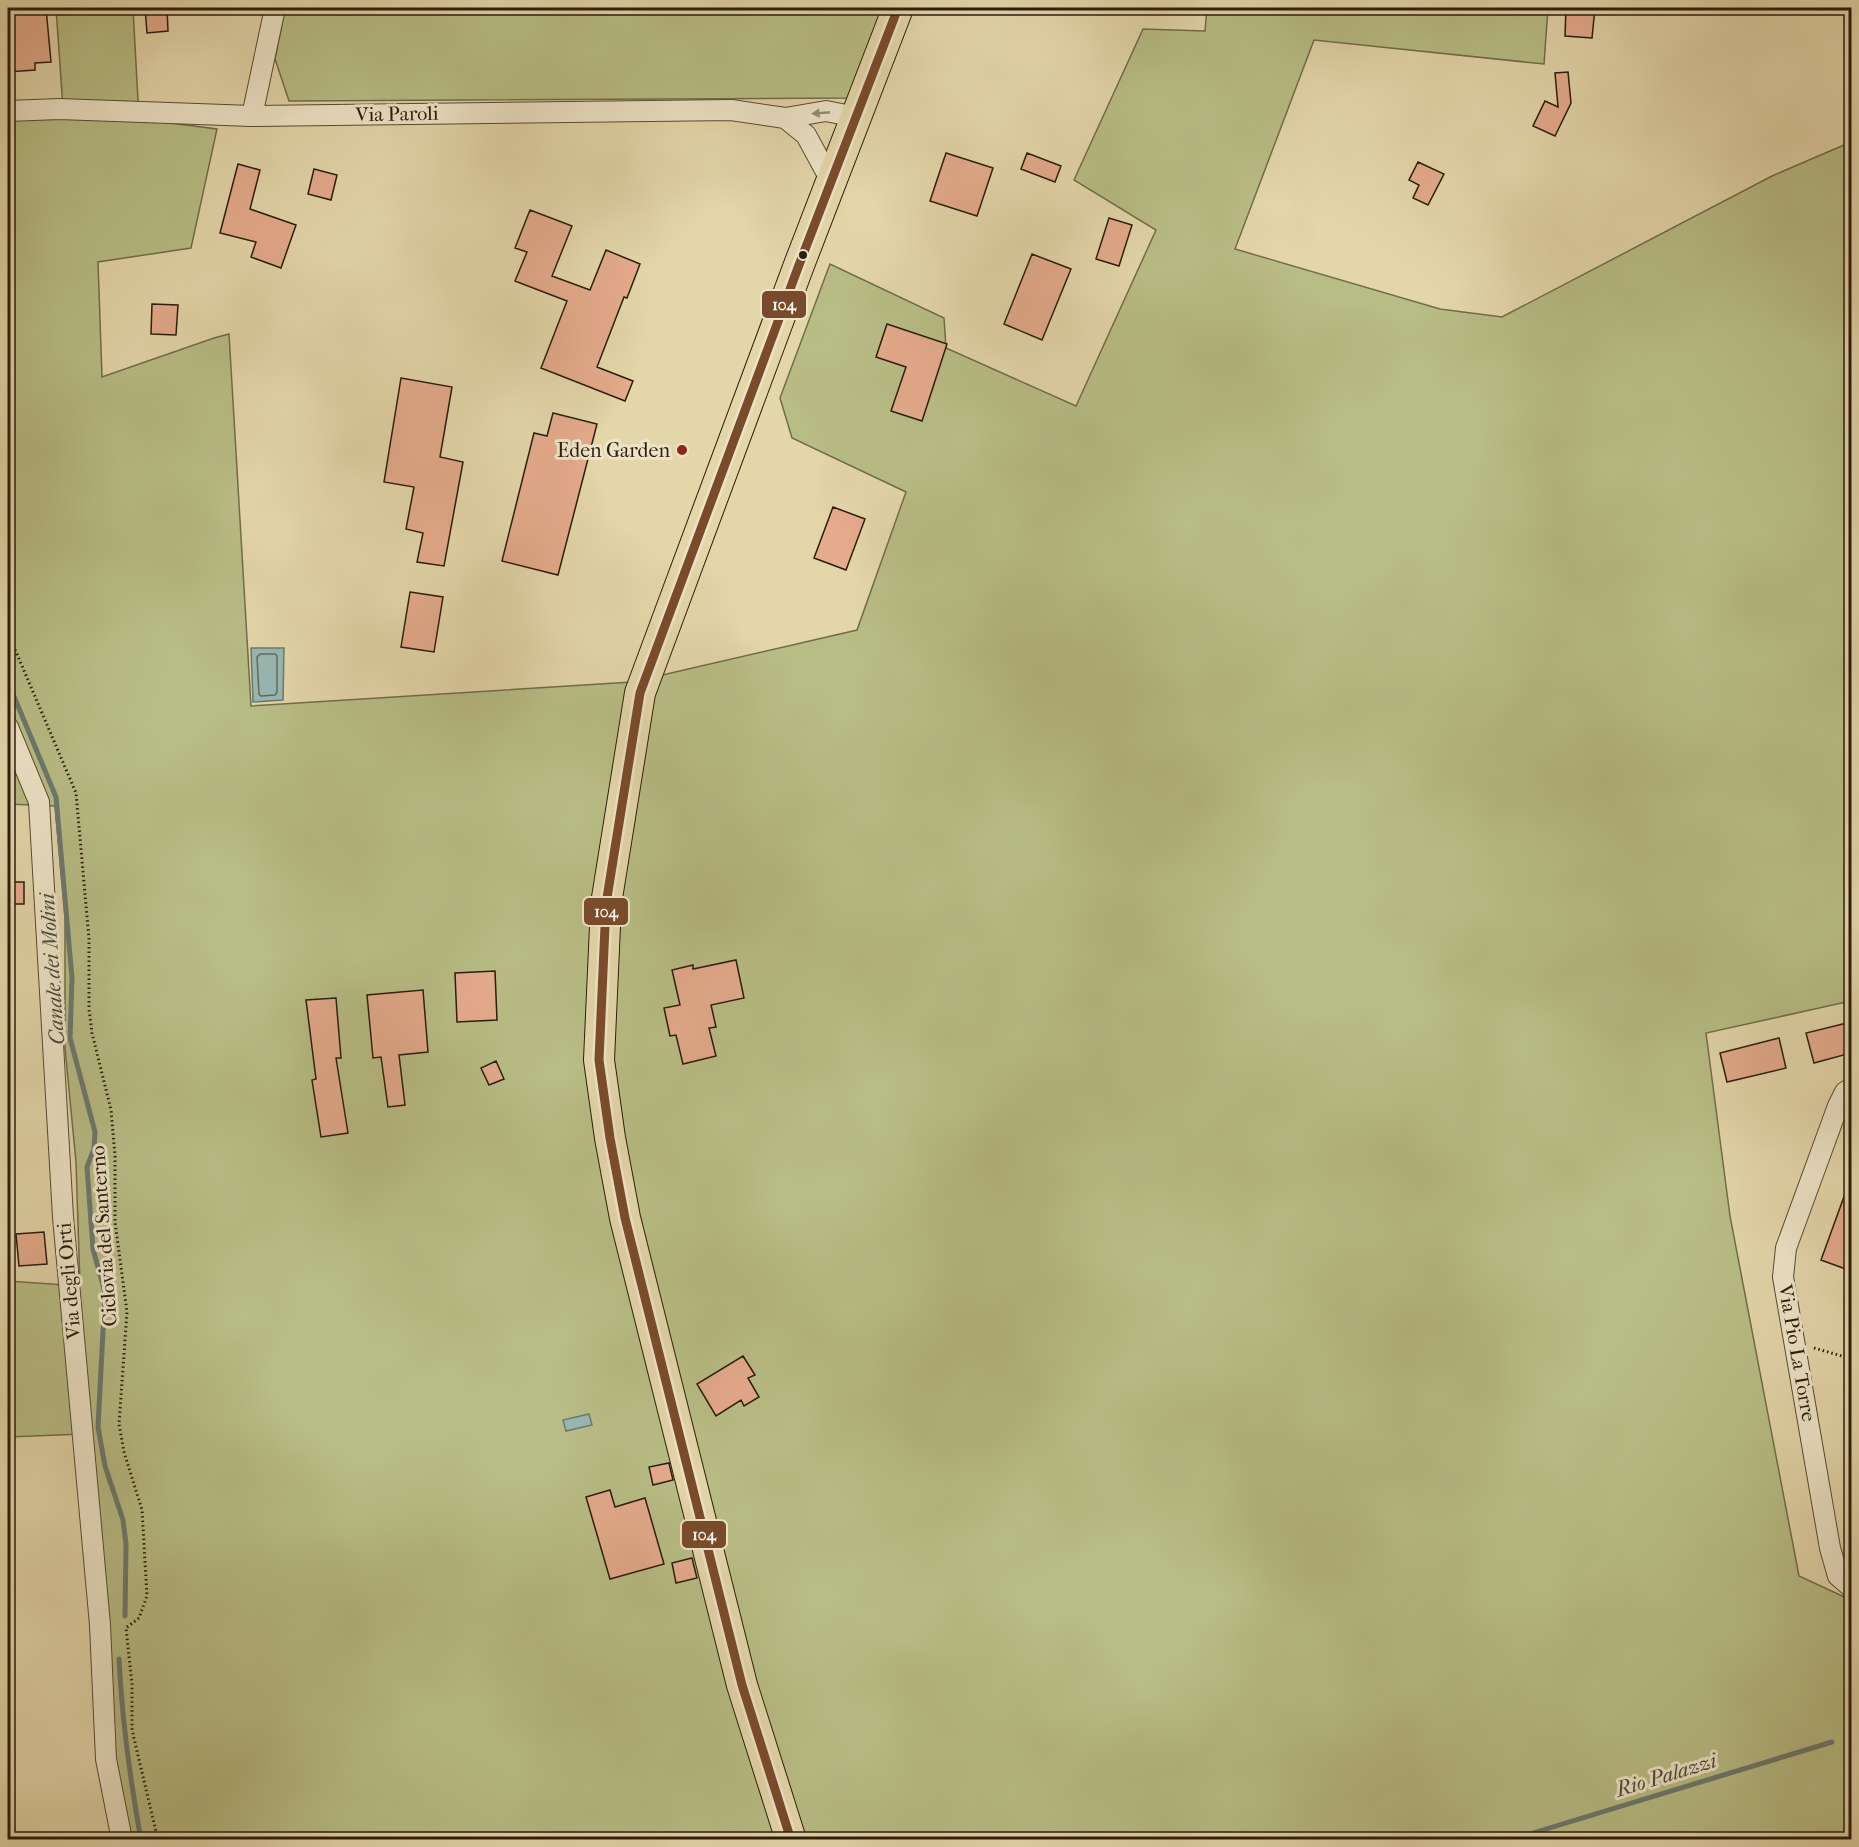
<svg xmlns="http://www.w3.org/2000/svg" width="1859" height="1847" font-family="'IM FELL French Canon',serif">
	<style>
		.green { fill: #b8bd85; stroke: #716d48; stroke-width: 1.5 }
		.water { fill: #98b7b2; stroke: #6c796f; stroke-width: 1.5 }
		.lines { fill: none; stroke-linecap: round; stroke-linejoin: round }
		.shore { stroke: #616a5e; stroke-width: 1.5 }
		.stream { stroke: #6c796f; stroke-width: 5 }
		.building { fill: #e4ab8c; stroke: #2a1d0b; stroke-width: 1.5 }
		.minor-casing { stroke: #584b32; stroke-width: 22 }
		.primary-casing { stroke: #2a1d0b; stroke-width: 32 }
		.path { stroke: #2a1d0b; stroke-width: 3; stroke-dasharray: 1.5 3; stroke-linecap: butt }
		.minor { stroke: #ede4c7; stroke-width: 20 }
		.primary { stroke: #e3d6a9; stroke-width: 30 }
		.bus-1-casing { stroke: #ede4c7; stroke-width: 14 }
		.bus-1 { stroke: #7a4b2a; stroke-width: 9 }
		.oneway { fill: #958a72 }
		.bus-dot { fill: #2a1d0b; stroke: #ede4c7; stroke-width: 2 }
		.poi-dot { fill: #8f2418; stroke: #ede4c7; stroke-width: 2 }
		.labels { text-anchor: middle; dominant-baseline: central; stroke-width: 6; stroke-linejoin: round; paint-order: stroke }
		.street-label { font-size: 20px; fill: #2a1d0b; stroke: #ede4c7 }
		.poi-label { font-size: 20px; fill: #2a1d0b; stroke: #ede4c7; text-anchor: end }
		.water-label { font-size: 21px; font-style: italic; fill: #4b4b3d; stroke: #ede4c7 }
		.line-badge { stroke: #ede4c7; stroke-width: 2 }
		.badge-label { font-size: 16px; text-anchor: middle; font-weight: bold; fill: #fff }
	</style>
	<rect width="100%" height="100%" fill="#e3d6a9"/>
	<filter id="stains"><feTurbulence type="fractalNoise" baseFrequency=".00333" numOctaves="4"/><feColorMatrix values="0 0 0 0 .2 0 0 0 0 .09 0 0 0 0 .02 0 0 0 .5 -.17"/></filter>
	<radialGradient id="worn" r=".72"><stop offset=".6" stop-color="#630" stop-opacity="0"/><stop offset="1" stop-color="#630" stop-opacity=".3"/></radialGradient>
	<path class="green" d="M56 8H133L139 119 217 129 191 248 98 262 102 377 214 338 229 334 251 706 632 682 857 630 906 492 792 438 780 398 830 264 944 318 946 348 1076 406 1156 230 1074 180 1143 29 1205 31 1207 8H1548L1544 64 1314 40 1235 249 1440 309 1502 317 1772 176 1851 142V1001L1706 1033 1730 1216 1799 1576 1851 1600V1839H128L105 1759 84 1434 8 1437V1281L80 1286 76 1162 65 1048V916L55 806 8 804V119L63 108Z
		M285 8H882L852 98 289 101 275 59Z"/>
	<path class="water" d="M251 648H284L283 700 253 702Z
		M589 1414 592 1425 566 1431 563 1420Z"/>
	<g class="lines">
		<path class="shore" d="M260 654H275L277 656V692L275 695 261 696 259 694 257 657Z"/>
		<path class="stream" d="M8 682 56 797 72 978 70 1038 95 1132 94 1149 87 1167 93 1249 105 1293 98 1427 105 1466 123 1520 126 1544 125 1616
			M119 1659C122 1721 130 1779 141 1840
			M1510 1840 1832 1742"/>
	</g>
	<path class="building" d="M8 8H46L51 62 35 63V70L8 72Z
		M145 8H167L168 31 147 33Z
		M1566 8H1595L1592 38 1565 36Z
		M1568 72 1571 103 1555 136 1533 126 1545 101 1558 107 1555 73Z
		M946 153 993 168 977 216 930 201Z
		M1027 153 1061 166 1055 182 1021 169Z
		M1418 162 1444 174 1428 205 1413 198 1419 185 1409 180Z
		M238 164 260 170 250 209 296 225 281 268 251 257 256 242 220 233Z
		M314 169 337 175 331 200 308 194Z
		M530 210 572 226 552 276 590 290 606 250 640 264 627 298 624 297 597 367 633 381 625 401 541 368 567 301 515 281 527 252 515 248Z
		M1109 218 1132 225 1119 266 1096 259Z
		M1032 254 1071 269 1042 340 1004 324Z
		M152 304 178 305 176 335 151 334Z
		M887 324 947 344 922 421 891 411 906 367 876 357Z
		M401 378 452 387 440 457 463 462 444 566 417 562 423 533 406 529 414 487 384 482Z
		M553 413 597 424 558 575 502 561 534 433 547 436Z
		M833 507 865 519 846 570 814 558Z
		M410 592 443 597 434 652 401 647Z
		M8 882H24V904H8Z
		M736 960 744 998 711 1005 716 1027 709 1028 716 1056 683 1064 676 1035 670 1036 664 1008 680 1005 672 970 693 965V969Z
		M495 971 497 1020 457 1022 455 973Z
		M423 990 428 1052 399 1055 405 1105 388 1107 381 1057 373 1058 367 995Z
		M336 998 341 1058H336L348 1133 321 1137 312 1080 316 1079 306 1000Z
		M1851 1022V1053L1814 1063 1806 1033Z
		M1779 1038 1786 1068 1727 1082 1720 1053Z
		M496 1061 504 1079 489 1085 481 1068Z
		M1850 1180H1851V1271L1821 1260Z
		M44 1232 47 1264 19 1266 16 1234Z
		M743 1356 755 1375 748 1378 759 1397 744 1406 741 1400 716 1416 697 1384Z
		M669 1463 673 1480 653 1485 649 1467Z
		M610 1490 615 1507 645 1498 664 1564 610 1579 586 1497Z
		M692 1558 697 1578 676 1583 672 1563Z"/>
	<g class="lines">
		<g class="minor-casing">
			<path id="minor" d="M8 111 59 109 252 116 731 110 785 118 826 111 856 117
				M252 116 275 8
				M785 118 806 135 831 181
				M8 727 39 802 63 1217 100 1625 106 1759 122 1840
				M1852 1088 1845 1092 1838 1106 1786 1248 1783 1277 1830 1548 1838 1576 1852 1588"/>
		</g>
		<g class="primary-casing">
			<path id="primary" d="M791 1840 742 1685 625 1218 610 1138 599 1060 606 904 640 693 799 265 898 8"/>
		</g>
		<path class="path" d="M8 633 76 793 89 939V1009L92 1033 111 1110 115 1156V1222L127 1312 119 1424 124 1452 142 1510 147 1596 139 1618 126 1628 132 1684V1730L158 1840
			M1814 1348 1852 1359"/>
		<use href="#minor" class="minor"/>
		<use href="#primary" class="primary"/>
		<g class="bus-1-casing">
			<path id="bus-1" d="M791 1840 742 1685 625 1218 610 1138 599 1060 606 904 640 693 799 265 898 8"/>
		</g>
		<use href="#bus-1" class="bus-1"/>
	</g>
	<defs><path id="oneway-solid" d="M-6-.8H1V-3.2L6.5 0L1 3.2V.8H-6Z" transform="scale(1.5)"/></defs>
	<use class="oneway" href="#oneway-solid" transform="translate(821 113) rotate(175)"/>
	<circle class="bus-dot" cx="803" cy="255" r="5"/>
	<circle class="poi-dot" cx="682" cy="450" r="6"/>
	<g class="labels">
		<g class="street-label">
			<text transform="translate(397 114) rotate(-1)">Via Paroli</text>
			<text transform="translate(104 1236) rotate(-94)">Ciclovia del Santerno</text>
			<text transform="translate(69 1281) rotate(-95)">Via degli Orti</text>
			<text transform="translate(1797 1353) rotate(80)">Via Pio La Torre</text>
		</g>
		<g class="poi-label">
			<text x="670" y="450">Eden Garden</text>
		</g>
		<g class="water-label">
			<text transform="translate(52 969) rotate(-94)">Canale dei Molini</text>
			<text transform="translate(1666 1775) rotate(-17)">Rio Palazzi</text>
		</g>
	</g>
	<g class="line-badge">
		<rect x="761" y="290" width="46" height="29" rx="6" fill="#7a4b2a"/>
		<rect x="583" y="897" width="46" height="29" rx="6" fill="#7a4b2a"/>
		<rect x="681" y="1520" width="46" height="29" rx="6" fill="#7a4b2a"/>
	</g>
	<g class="badge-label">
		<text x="784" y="310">104</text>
		<text x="606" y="917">104</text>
		<text x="704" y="1540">104</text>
	</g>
	<rect width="1859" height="1847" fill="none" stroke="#e3d6a9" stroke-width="30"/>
	<rect x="9" y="9" width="1841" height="1829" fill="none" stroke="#2a1d0b" stroke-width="3"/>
	<rect x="15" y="15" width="1829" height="1817" fill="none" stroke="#2a1d0b" stroke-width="1.5"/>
	<rect width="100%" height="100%" filter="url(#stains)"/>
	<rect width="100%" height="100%" fill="url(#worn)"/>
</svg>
